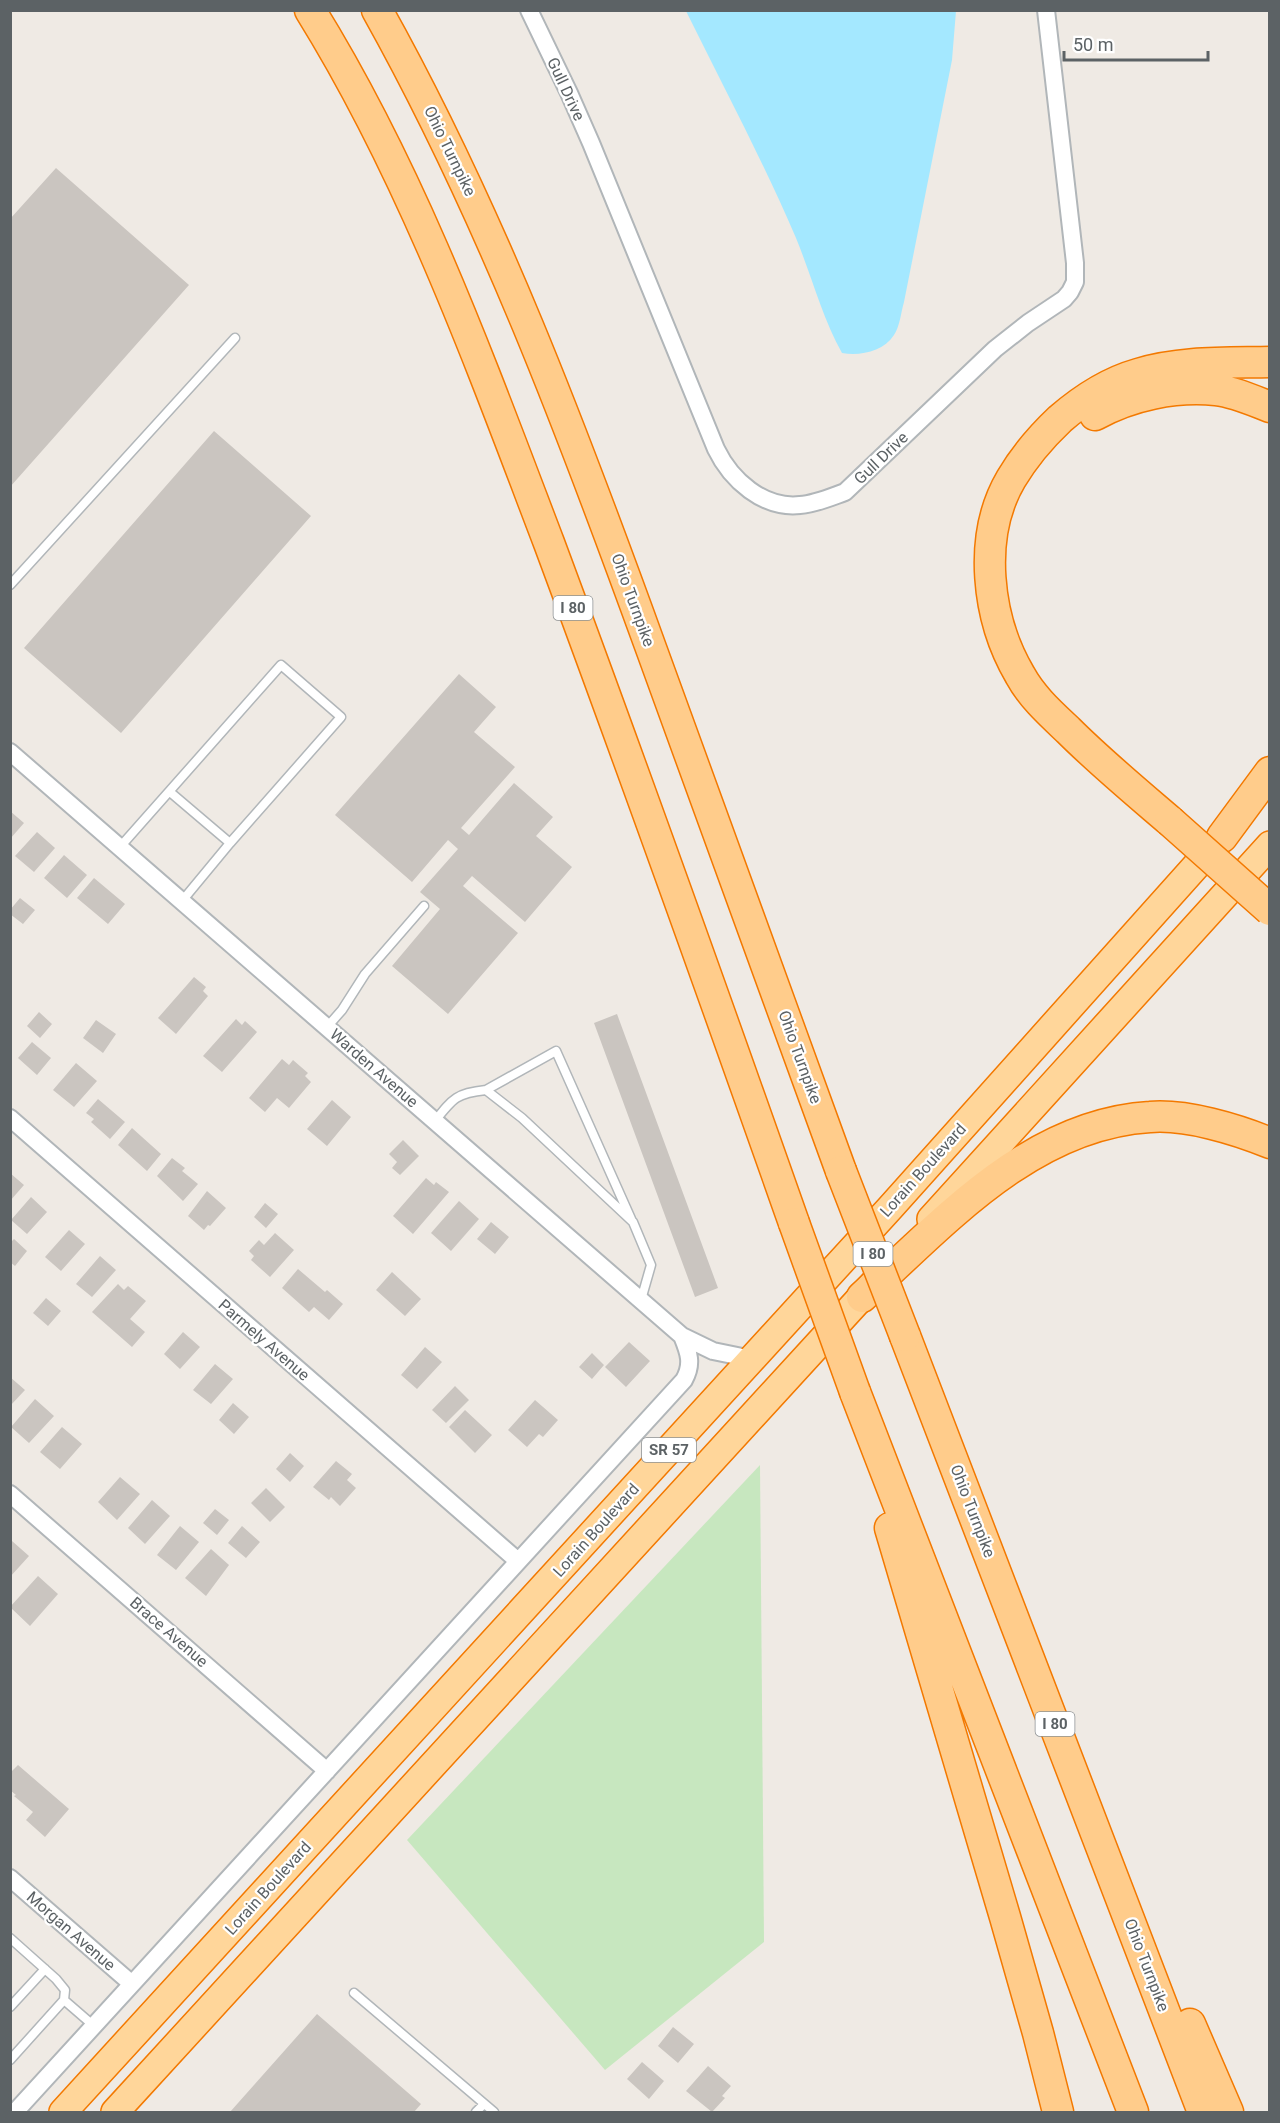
<svg xmlns="http://www.w3.org/2000/svg" width="1280" height="2123" font-family="Roboto,sans-serif">
	<style>
		.green { fill: #c7e7bf }
		.water { fill: #a4e8ff }
		.building { fill: #cac5c0 }
		.lines { fill: none; stroke-linecap: round; stroke-linejoin: round }
		.service-casing { stroke: #b1b6b9; stroke-width: 11 }
		.minor-casing { stroke: #b1b6b9; stroke-width: 20 }
		.trunk-casing { stroke: #f37900; stroke-width: 30 }
		.motorway-casing { stroke: #f37900; stroke-width: 33 }
		.service { stroke: #fff; stroke-width: 8 }
		.minor { stroke: #fff; stroke-width: 16 }
		.trunk { stroke: #ffd69a; stroke-width: 27 }
		.motorway { stroke: #ffcc8b; stroke-width: 30 }
		.motorway-bridge-casing { stroke: #f37900; stroke-width: 33; stroke-linecap: butt }
		.motorway-bridge { stroke: #ffcc8b; stroke-width: 30 }
		.labels { text-anchor: middle; dominant-baseline: central; stroke-width: 4.5; stroke-linejoin: round; paint-order: stroke }
		.shield { fill: #fff; stroke: #8d9193; stroke-width: 1.5 }
		.shield-label { font-size: 15px; font-weight: bold; fill: #5c6265 }
		.street-label { font-size: 16px; fill: #5c6265; stroke: #fff }
	</style>
	<rect width="100%" height="100%" fill="#efeae4"/>
	<path class="green" d="M760 1465 764 1942 605 2070 407 1840Z"/>
	<path class="water" d="M686 11H956L952 60 904 302C901 312 900 326 894 335 883 352 860 356 842 353 822 317 812 277 796 238 763 161 723 86 686 11Z"/>
	<path class="building" d="M56 168 189 285 10 487V219Z
		M214 431 311 516 121 733 24 648Z
		M459 674 496 707 474 732 515 767 461 828 469 835 514 783 553 817 536 836 572 867 525 922 472 876 463 886 518 933 448 1014 392 966 440 909 420 892 458 849 448 840 412 882 335 815Z
		M10 811 24 823 10 839Z
		M37 832 55 848 34 872 15 856Z
		M64 855 87 875 67 898 44 878Z
		M94 878 125 904 108 924 77 898Z
		M20 898 35 910 23 924 10 914V910Z
		M194 977 206 987 203 991 208 996 176 1034 158 1018Z
		M39 1012 52 1024 40 1038 27 1026Z
		M617 1014 718 1288 695 1297 594 1023Z
		M236 1019 242 1025 245 1021 257 1032 222 1072 203 1056Z
		M96 1020 116 1034 103 1053 83 1038Z
		M32 1042 51 1058 37 1075 18 1058Z
		M282 1059 289 1065 293 1060 308 1073 305 1076 311 1082 289 1108 277 1098 265 1112 249 1098Z
		M76 1063 97 1081 74 1107 53 1090Z
		M98 1099 125 1122 110 1139 91 1122 94 1119 86 1113Z
		M332 1100 351 1117 327 1146 307 1129Z
		M132 1128 161 1154 147 1171 118 1145Z
		M403 1140 419 1156 400 1175 392 1168 397 1162 389 1154Z
		M172 1158 185 1168 182 1171 198 1184 183 1201 157 1176Z
		M10 1173 24 1185 10 1201Z
		M426 1178 434 1185 436 1182 449 1192 413 1234 393 1216Z
		M207 1191 226 1208 210 1226 208 1225 204 1230 188 1216Z
		M31 1197 47 1212 27 1234 11 1220Z
		M459 1201 479 1219 451 1251 431 1233Z
		M265 1203 278 1214 266 1228 254 1217Z
		M491 1222 509 1237 495 1254 477 1239Z
		M69 1230 85 1244 61 1271 45 1257Z
		M275 1233 294 1250 270 1277 251 1260 254 1256 249 1251 259 1240 264 1245Z
		M14 1239 27 1251 15 1266 10 1262V1243Z
		M100 1256 116 1270 92 1297 76 1284Z
		M298 1269 325 1292 327 1290 343 1304 329 1320 314 1307 309 1312 282 1288Z
		M392 1272 421 1299 405 1316 376 1290Z
		M118 1284 124 1290 128 1286 146 1301 130 1319 145 1332 132 1347 92 1312Z
		M46 1298 61 1311 48 1326 33 1313Z
		M183 1332 200 1347 180 1369 164 1354Z
		M629 1342 650 1361 626 1387 605 1367Z
		M425 1347 442 1362 417 1389 401 1375Z
		M592 1353 604 1365 592 1379 579 1367Z
		M215 1364 233 1379 211 1404 193 1390Z
		M10 1377 25 1390 10 1406Z
		M455 1386 469 1400 446 1423 432 1410Z
		M35 1399 54 1416 29 1443 11 1427Z
		M535 1400 558 1420 543 1437 539 1434 527 1447 508 1430Z
		M233 1403 249 1417 234 1434 219 1420Z
		M465 1410 492 1435 475 1453 449 1427Z
		M62 1427 82 1444 60 1469 40 1452Z
		M290 1453 304 1466 290 1482 276 1469Z
		M336 1461 352 1474 347 1480 356 1488 340 1506 331 1497 329 1500 313 1487Z
		M120 1477 140 1494 117 1520 98 1502Z
		M266 1488 285 1507 270 1522 251 1503Z
		M152 1500 170 1516 145 1544 128 1528Z
		M215 1509 229 1520 217 1535 203 1523Z
		M180 1526 199 1542 176 1570 157 1555Z
		M242 1526 260 1542 246 1558 228 1543Z
		M12 1541 29 1556 10 1577V1543Z
		M211 1549 229 1565 206 1596 185 1578Z
		M38 1576 58 1594 30 1626 10 1607Z
		M18 1765 69 1809 45 1837 26 1820 33 1812 14 1796 16 1795 10 1790V1773Z
		M317 2014 421 2104 414 2112H230Z
		M673 2027 694 2044 678 2063 658 2046Z
		M642 2062 664 2081 649 2099 627 2079Z
		M708 2066 731 2086 722 2096 725 2098 712 2112 686 2091Z"/>
	<g class="lines">
		<g class="service-casing">
			<path id="service" d="M10 585 235 338
				M170 792 230 843
				M120 847 281 665 341 717 230 843 182 901
				M327 1027 342 1010 365 974 424 906
				M486 1090 556 1051 631 1219
				M435 1121C453 1098 457 1093 486 1090L522 1118 633 1222 651 1265 641 1300
				M10 1938 56 1979 65 1990 64 2000 10 2060
				M354 1993 494 2112
				M64 2000 94 2026
				M10 2007 45 1969
				M476 2112 484 2104"/>
		</g>
		<g class="minor-casing">
			<path id="minor" d="M529 10 569 93 591 143 716 449C731 480 763 509 800 505 815 504 831 497 845 492L995 349 1028 323 1064 299 1070 292 1075 282V263L1046 10
				M10 752 682 1336 713 1351 752 1359
				M10 1118 518 1561
				M10 1494 327 1771
				M10 1878 132 1984
				M15 2112 684 1380C693 1364 689 1353 682 1336"/>
		</g>
		<g class="trunk-casing">
			<path id="trunk" d="M931 1219 1270 845
				M63 2112 890 1208 1221 838
				M115 2112 876 1281"/>
		</g>
		<g class="motorway-casing">
			<path id="motorway" d="M310 10C413 176 480 362 549 543 633 769 714 996 794 1223
				M377 10C491 214 573 433 652 651 715 825 778 998 841 1171
				M1095 415C1131 395 1175 386 1216 390 1235 392 1252 400 1270 407
				M1170 821C1135 791 1100 762 1068 730 1050 713 1032 697 1020 675 987 619 977 537 1011 479 1024 457 1042 436 1060 419 1082 400 1110 382 1138 374 1181 361 1226 363 1270 362
				M1222 837 1270 772
				M862 1297C944 1222 1031 1124 1150 1117 1186 1114 1236 1129 1270 1143
				M905 1336 1203 2112
				M855 1392 1133 2112
				M890 1528 1005 1917 1038 2033 1058 2112
				M1190 2024 1228 2112"/>
		</g>
		<use href="#service" class="service"/>
		<use href="#minor" class="minor"/>
		<use href="#trunk" class="trunk"/>
		<use href="#motorway" class="motorway"/>
		<g class="motorway-bridge-casing">
			<path id="motorway-bridge" d="M1170 821 1270 910
				M841 1171 905 1336
				M794 1223 855 1392"/>
		</g>
		<use href="#motorway-bridge" class="motorway-bridge"/>
	</g>
	<g class="labels">
		<g class="shield">
			<rect x="553.5" y="596" width="39" height="24" rx="4.5"/>
			<rect x="853.5" y="1242" width="39" height="24" rx="4.5"/>
			<rect x="642" y="1438" width="54" height="24" rx="4.5"/>
			<rect x="1035.5" y="1712" width="39" height="24" rx="4.5"/>
		</g>
		<g class="shield-label">
			<text x="573" y="608">I 80</text>
			<text x="873" y="1254">I 80</text>
			<text x="669" y="1450">SR 57</text>
			<text x="1055" y="1724">I 80</text>
		</g>
		<g class="street-label">
			<text transform="translate(566 89) rotate(65)">Gull Drive</text>
			<text transform="translate(450 151) rotate(64)">Ohio Turnpike</text>
			<text transform="translate(881 458) rotate(-44)">Gull Drive</text>
			<text transform="translate(633 600) rotate(70)">Ohio Turnpike</text>
			<text transform="translate(800 1057) rotate(70)">Ohio Turnpike</text>
			<text transform="translate(374 1068) rotate(41)">Warden Avenue</text>
			<text transform="translate(923 1170) rotate(-48)">Lorain Boulevard</text>
			<text transform="translate(264 1340) rotate(41)">Parmely Avenue</text>
			<text transform="translate(973 1511) rotate(69)">Ohio Turnpike</text>
			<text transform="translate(596 1530) rotate(-48)">Lorain Boulevard</text>
			<text transform="translate(169 1632) rotate(41)">Brace Avenue</text>
			<text transform="translate(268 1888) rotate(-48)">Lorain Boulevard</text>
			<text transform="translate(71 1931) rotate(41)">Morgan Avenue</text>
			<text transform="translate(1147 1965) rotate(69)">Ohio Turnpike</text>
		</g>
	</g>
	<rect width="1280" height="2123" fill="none" stroke="#5c6265" stroke-width="24"/>
	<path d="M1064 51v9h144v-9" fill="none" stroke="#5c6265" stroke-width="3"/>
	<text x="1073" y="51" font-size="18" fill="#5c6265" stroke="#ffffff" stroke-width="4.5" paint-order="stroke">50 m</text>
</svg>
